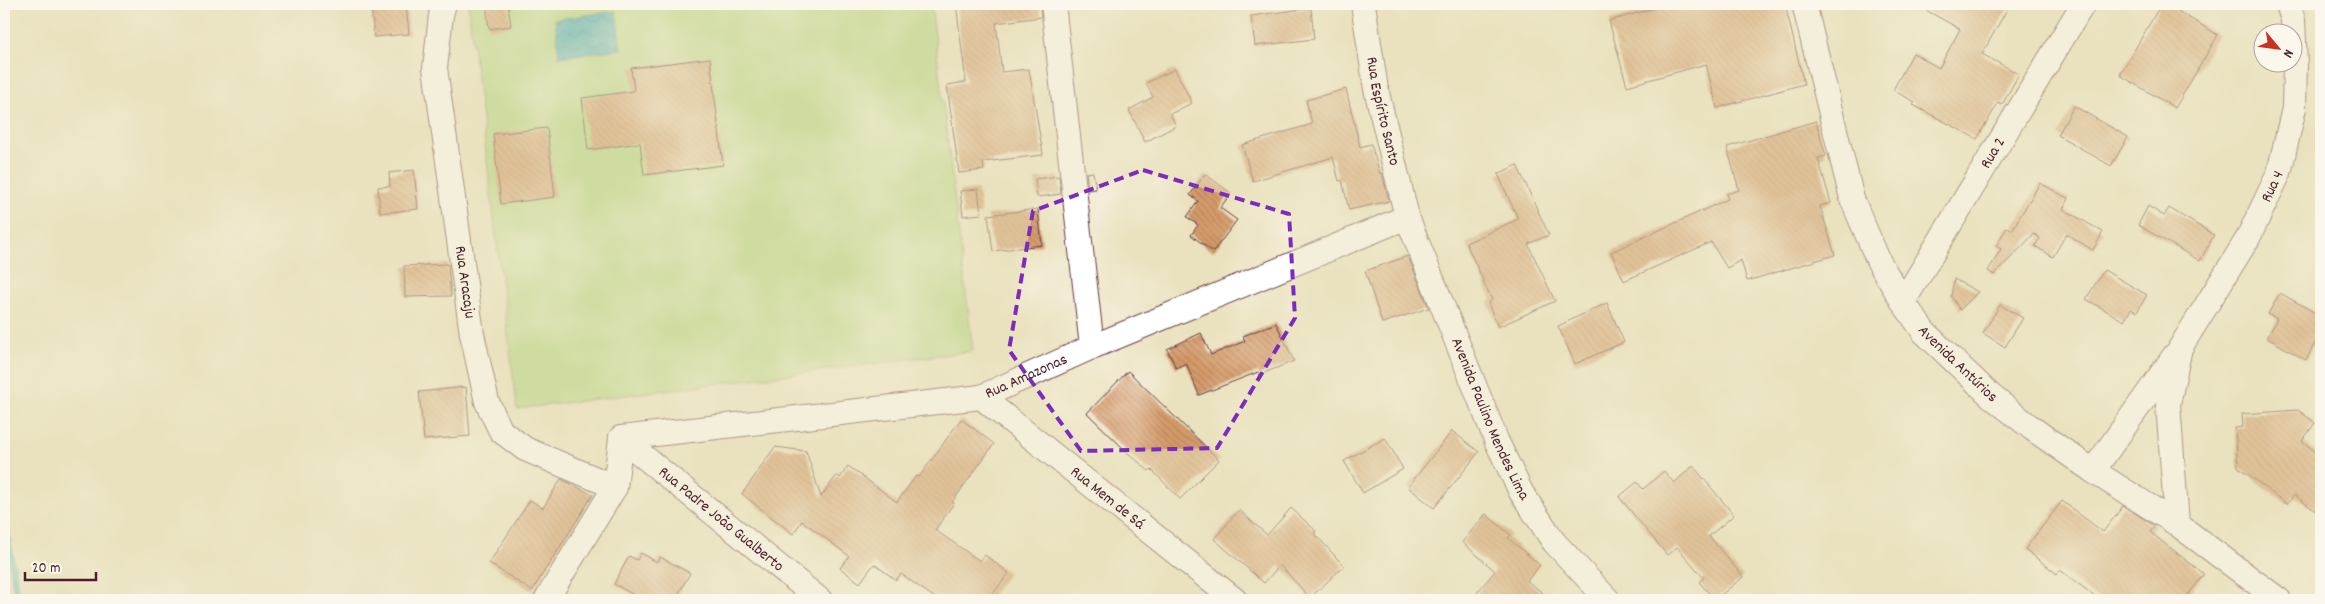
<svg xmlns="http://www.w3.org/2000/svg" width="2325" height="604" font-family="Dekko,sans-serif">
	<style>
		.grass { fill: #b0d57e; stroke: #7d7a54 }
		.water { fill: url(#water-waves); stroke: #446674 }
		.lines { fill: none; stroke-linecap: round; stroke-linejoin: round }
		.stream { stroke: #3eacbc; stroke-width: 7 }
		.building { fill: url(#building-back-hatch) }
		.minor-casing { stroke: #623c41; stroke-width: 26 }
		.minor { stroke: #fff; stroke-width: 24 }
		.marked { fill: none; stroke: #7b2cbf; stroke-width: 4; stroke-dasharray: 10 6; stroke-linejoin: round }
		.labels { text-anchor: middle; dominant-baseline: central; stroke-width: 4.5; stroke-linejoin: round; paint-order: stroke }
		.street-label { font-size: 16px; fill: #4a1f2b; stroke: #fbf7ec }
	</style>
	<defs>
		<pattern id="water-waves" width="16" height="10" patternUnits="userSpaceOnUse" patternTransform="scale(1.25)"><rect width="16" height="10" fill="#3eacbc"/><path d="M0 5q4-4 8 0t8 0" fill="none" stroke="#368b99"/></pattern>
		<pattern id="building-back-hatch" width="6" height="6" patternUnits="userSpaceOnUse" patternTransform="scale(1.25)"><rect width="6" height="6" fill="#d69b6a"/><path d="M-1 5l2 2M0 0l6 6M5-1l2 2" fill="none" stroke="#b07e57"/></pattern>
	</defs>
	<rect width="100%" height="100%" fill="#fbf7ec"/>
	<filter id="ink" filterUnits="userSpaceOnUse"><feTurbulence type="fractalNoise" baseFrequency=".02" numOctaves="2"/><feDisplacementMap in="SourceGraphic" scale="10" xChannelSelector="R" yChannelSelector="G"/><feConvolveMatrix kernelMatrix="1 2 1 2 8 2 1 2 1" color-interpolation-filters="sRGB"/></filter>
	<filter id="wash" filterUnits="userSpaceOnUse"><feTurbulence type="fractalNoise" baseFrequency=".0096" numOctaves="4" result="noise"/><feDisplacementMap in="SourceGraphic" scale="20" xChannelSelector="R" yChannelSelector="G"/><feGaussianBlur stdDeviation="1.12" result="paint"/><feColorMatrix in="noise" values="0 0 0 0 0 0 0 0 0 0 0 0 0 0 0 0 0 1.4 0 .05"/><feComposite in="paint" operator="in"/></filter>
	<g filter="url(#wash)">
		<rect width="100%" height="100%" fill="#eae1be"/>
		<path class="grass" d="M468 4H931L973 351 517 409Z"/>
		<path class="water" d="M616 11 621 49 559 57 555 19Z"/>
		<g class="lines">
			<path class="stream" d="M4 518 18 600"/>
		</g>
		<g id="blocks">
			<path class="building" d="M385 4H406L409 34 374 37 371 5Z
				M486 4H508L511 26 489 29Z
				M956 4H1040L1041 17 996 23 1002 72 1029 69 1043 155 983 162 984 170 959 173 947 85 966 82Z
				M1669 4H1785L1804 84 1717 108 1706 64 1627 86 1609 21Z
				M1915 4H2010L1982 54 2019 74 2002 105 1998 103 1977 139 1913 105 1915 102 1893 90 1913 53 1939 68 1960 29Z
				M2161 4H2166L2218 35 2175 108 2120 75Z
				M1311 8 1314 39 1255 46 1251 16Z
				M710 58 723 165 644 175 640 143 588 150 582 98 634 91 631 68Z
				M1175 69 1192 103 1170 114 1176 126 1145 142 1129 110 1153 97 1146 83Z
				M1346 89 1360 147 1371 144 1380 174 1382 173 1389 201 1349 210 1342 180 1339 181 1333 157 1253 181 1242 145 1312 124 1306 100Z
				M2074 106 2128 137 2111 166 2058 135Z
				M1816 121 1826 156 1818 158 1831 203 1820 206 1835 255 1747 281 1741 260 1727 268 1711 242 1624 281 1611 252 1728 199 1726 194 1739 190 1727 147Z
				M547 128 555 197 501 204 493 134Z
				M1517 165 1549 235 1528 244 1555 301 1498 327 1488 303 1492 300 1466 243 1518 219 1498 174Z
				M414 170 418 209 380 213 378 187 390 186 389 173Z
				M1093 172 1096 189 1088 190 1086 173Z
				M1205 174 1231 193 1220 208 1237 220 1213 252 1191 235 1198 225 1187 217 1198 201 1190 195Z
				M1059 176 1061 194 1037 197 1035 179Z
				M2040 183 2069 199 2063 209 2103 232 2093 250 2066 234 2053 257 2035 246 2040 238 2034 234 1994 275 1988 271 2001 249 1996 246 2007 227 2012 230Z
				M978 189 981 214 963 216 960 191Z
				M2148 206 2164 216 2169 208 2214 235 2200 261 2138 225Z
				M1038 209 1042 245 993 251 988 215Z
				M1408 256 1429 308 1382 323 1365 271Z
				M448 264 451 296 405 297 404 266Z
				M2104 270 2147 295 2137 312 2131 309 2124 321 2086 299Z
				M1954 279 1978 292 1960 310 1951 296Z
				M2280 293 2321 316V332L2306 360 2267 338 2277 319 2268 314Z
				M1607 303 1624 342 1575 364 1558 326Z
				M2000 305 2023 318 2005 347 1983 333Z
				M1276 323 1294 361 1259 375 1258 372 1199 395 1186 363 1176 368 1167 349 1201 333 1211 355 1245 341 1243 336Z
				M1128 371 1219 460 1180 499 1151 469 1149 471 1127 452 1087 413Z
				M466 387 470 436 424 440 419 392Z
				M2298 410 2315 423 2302 441 2321 456V515L2294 495 2287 504 2238 467 2235 428 2243 427 2242 414Z
				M961 419 994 444 952 502 954 503 935 530 980 561 985 555 1009 573 988 600H938L901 574 896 580 874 564 860 583 840 568 849 556 802 521 793 534 742 494 775 447 806 451 821 497 837 475 840 478 848 466 897 502 916 476 919 477Z
				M1452 431 1479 452 1434 508 1408 487Z
				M1385 438 1403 469 1363 493 1344 461Z
				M1693 466 1734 515 1709 536 1743 577 1715 600 1699 582 1704 578 1677 547 1667 555 1619 497 1637 482 1643 489 1664 471 1674 483Z
				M561 479 593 495 532 591 489 563 530 500 543 508Z
				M2062 501 2103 532 2123 506 2155 526 2150 532 2204 574 2184 600H2100L2060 570 2057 574 2025 549Z
				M1291 508 1316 531 1314 533 1344 566 1310 598 1280 565 1264 583 1214 539 1239 510 1267 535Z
				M1486 514 1511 535 1508 538 1540 565 1527 581 1552 600H1471L1495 571 1462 542Z
				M641 553 657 562 660 557 690 573 675 600H643L614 584 629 556 637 560Z"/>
		</g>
	</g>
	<g filter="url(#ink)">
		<use href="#blocks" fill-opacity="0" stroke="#623c41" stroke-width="1"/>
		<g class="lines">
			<g class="minor-casing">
				<g id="minor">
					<path id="s1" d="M444 4 441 15 435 68 472 334 487 402 501 431 525 449 615 487"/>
					<path d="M1053 4 1092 347"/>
					<path id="s2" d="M1363 4 1376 89 1407 217 1497 442 1521 492 1554 542 1608 600"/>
					<path id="s3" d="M1804 4 1852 199 1879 262 1903 302 1924 332 1991 396 2033 429 2093 471 2177 524 2279 600"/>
					<path id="s4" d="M1903 302 2083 4"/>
					<path id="s5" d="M981 397 1235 600"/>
					<path id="s6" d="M621 438 981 397 1092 347 1407 217"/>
					<path id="s7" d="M621 438 820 600"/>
					<path d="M2093 471 2175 355"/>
					<path id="s8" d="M2177 524 2168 404 2180 348 2248 238 2279 173 2294 108 2295 65 2293 20 2288 4"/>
					<path d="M546 600 615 487 621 438"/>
				</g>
			</g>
			<use href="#minor" class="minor"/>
		</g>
	</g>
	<path d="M0 0H2325V604H0ZM1143 170 1289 214 1295 318 1217 448 1081 451 1009 350 1033 211Z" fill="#eae1be" fill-opacity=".55" fill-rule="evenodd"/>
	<path class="marked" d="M1143 170 1289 214 1295 318 1217 448 1081 451 1009 350 1033 211Z"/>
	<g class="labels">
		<g class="street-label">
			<text stroke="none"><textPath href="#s2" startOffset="109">Rua Espírito Santo</textPath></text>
			<text stroke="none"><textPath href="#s4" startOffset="174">Rua 2</textPath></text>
			<text stroke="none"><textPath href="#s8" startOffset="364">Rua 4</textPath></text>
			<text stroke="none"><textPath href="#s1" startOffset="281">Rua Aracaju</textPath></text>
			<text stroke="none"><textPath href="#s3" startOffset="399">Avenida Antúrios</textPath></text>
			<text stroke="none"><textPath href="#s6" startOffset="412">Rua Amazonas</textPath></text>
			<text stroke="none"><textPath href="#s2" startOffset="436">Avenida Paulino Mendes Lima</textPath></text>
			<text stroke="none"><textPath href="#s5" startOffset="162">Rua Mem de Sá</textPath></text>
			<text stroke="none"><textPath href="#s7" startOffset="129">Rua Padre João Gualberto</textPath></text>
		</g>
	</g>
	<rect width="2325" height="604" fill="none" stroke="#fbf7ec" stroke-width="20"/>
	<g transform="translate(2278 48) rotate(119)"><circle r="24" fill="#fbf7ec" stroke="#b4a19f"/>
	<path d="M0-4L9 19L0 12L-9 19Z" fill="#c8321e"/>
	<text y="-8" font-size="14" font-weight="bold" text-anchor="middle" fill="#4a1f2b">N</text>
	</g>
	<path d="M25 572v8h71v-8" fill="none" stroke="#4a1f2b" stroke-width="2.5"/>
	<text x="32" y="572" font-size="15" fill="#4a1f2b" stroke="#fbf7ec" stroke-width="4" paint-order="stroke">20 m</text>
</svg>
